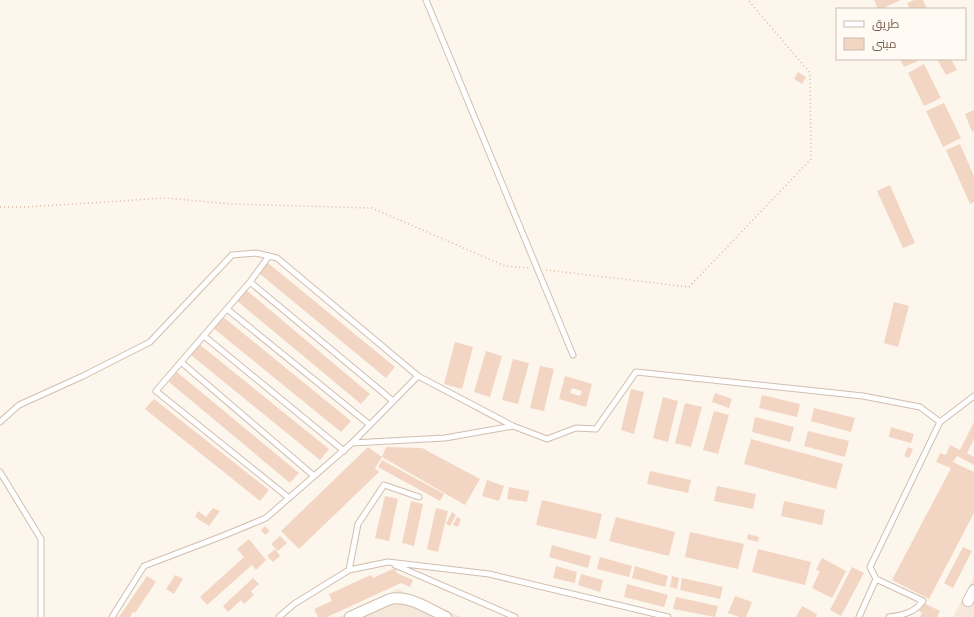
<svg xmlns="http://www.w3.org/2000/svg" width="974" height="617" font-family="'Work Sans',Cairo,sans-serif">
	<style>
		.residential { fill: #f5e8da }
		.building { fill: #f3d5c3; fill-rule: evenodd }
		.lines { fill: none; stroke-linecap: round; stroke-linejoin: round }
		.lane-casing { stroke: #d1beb0; stroke-width: 7 }
		.street-casing { stroke: #d1beb0; stroke-width: 12 }
		.path { stroke: #d9b8a5; stroke-width: 1.5; stroke-dasharray: 1 3; stroke-linecap: butt }
		.lane { stroke: #fff; stroke-width: 5 }
		.street { stroke: #fff; stroke-width: 10 }
	</style>
	<rect width="100%" height="100%" fill="#fdf6ec"/>
	<path class="residential" d="M974 577V617H953Z
		M398 589 461 617H339Z"/>
	<path class="building" d="M874 0H901L881 9H878Z
		M914 0H923L927 9H910L907 3Z
		M900 59H917L918 61 904 67Z
		M937 59H951L957 70 946 75Z
		M924 64 941 98 924 106 908 73Z
		M798 72 806 77 802 84 794 79Z
		M944 103 961 138 943 147 926 111Z
		M974 110V131L972 132 965 114Z
		M960 144 974 176V202L970 204 946 150Z
		M890 185 915 243 903 248 877 191Z
		M268 263 395 367 386 378 260 274Z
		M245 289 370 394 361 404 236 300Z
		M894 302 909 306 898 347 884 343Z
		M222 316 351 421 341 432 212 327Z
		M455 342 473 347 462 389 444 384Z
		M199 344 329 449 320 460 191 355Z
		M486 351 502 356 490 397 474 392Z
		M513 359 529 363 518 404 502 400Z
		M540 366 554 369 544 411 530 408Z
		M177 372 299 473 290 483 169 382Z
		M565 376 592 384 586 407 559 399ZM572 388 582 391 580 396 570 393Z
		M631 389 644 392 634 434 621 430Z
		M715 393 732 399 729 408 712 402Z
		M762 395 800 404 797 417 759 408Z
		M663 397 678 401 668 442 653 438Z
		M154 399 269 490 260 501 145 409Z
		M685 403 702 407 691 447 675 443Z
		M814 408 855 418 851 432 811 421Z
		M714 411 729 415 718 454 703 450Z
		M755 417 794 427 790 442 752 432Z
		M974 422V439L967 453 974 457V465L957 456 953 462 974 472V513L929 599 892 580 951 468 936 462 940 453 946 455 950 445 960 450Z
		M891 427 914 434 911 443 889 437Z
		M808 431 849 441 845 457 804 446Z
		M751 439 843 464 836 489 744 464Z
		M368 447 382 457 375 468 379 472 299 549 281 531Z
		M386 447 422 448 480 479 465 505 382 457Z
		M908 447 913 449 909 458 904 456Z
		M382 460 444 494 440 501 378 467Z
		M650 471 691 480 688 493 647 484Z
		M487 480 504 486 499 501 482 496Z
		M717 486 756 494 753 509 714 501Z
		M509 487 529 491 527 502 507 499Z
		M385 496 398 499 389 541 375 538Z
		M542 500 602 514 596 539 536 525Z
		M411 501 423 504 414 546 402 543Z
		M784 501 825 510 822 525 781 516Z
		M213 508 220 511 209 526 195 517 198 511 206 517Z
		M436 508 448 511 438 552 427 549Z
		M452 512 456 515 450 526 446 524Z
		M457 517 461 519 458 527 453 525Z
		M616 517 675 532 669 556 609 541Z
		M265 526 270 531 265 535 261 530Z
		M690 532 744 544 738 569 685 557Z
		M748 534 759 537 758 542 747 539Z
		M280 536 287 543 278 551 271 544Z
		M249 539 266 560 256 570 252 565 207 605 200 597 244 557 237 549Z
		M552 545 591 556 588 568 549 557Z
		M963 547 972 551 953 588 944 583Z
		M275 549 280 556 273 562 267 556Z
		M758 549 811 562 805 585 752 572Z
		M600 557 632 566 629 577 597 569Z
		M822 558 846 571 832 598 812 588 820 571 816 570Z
		M556 566 577 572 575 583 553 578Z
		M635 566 668 576 665 587 632 578Z
		M852 567 864 573 841 616 830 610Z
		M395 568 397 573 413 580 410 587 401 583 327 617H318L314 609 332 601 329 594 371 575 373 578Z
		M581 574 603 580 600 592 578 585Z
		M175 575 183 579 174 594 166 589Z
		M147 576 156 582 135 613 133 612 130 617H119Z
		M672 576 679 578 677 589 670 587Z
		M253 578 259 584 251 591 254 595 244 604 241 600 228 612 223 606Z
		M682 578 723 587 720 599 680 590Z
		M627 584 668 595 664 607 624 597Z
		M735 596 752 602 746 617H739L728 613Z
		M676 597 718 606 715 617 673 609Z
		M924 603 940 611 937 617H920L922 613 919 611Z
		M802 606 817 614 816 617H796Z"/>
	<g class="lines">
		<g class="lane-casing">
			<path id="lane" d="M426 0 573 355
				M269 256 250 282 393 401
				M250 282 156 391 289 498
				M227 309 370 425
				M204 336 344 451
				M181 362 314 476
				M0 422 19 405 83 376 150 342 232 255 256 253 277 258 418 376 513 426 547 439 576 428 596 429 636 372 863 396 920 407 940 422
				M352 443 418 376
				M0 472 41 539V617
				M395 565 515 617
				M349 570 358 524 384 485 419 497
				M112 617 144 566 225 535 266 518 352 443 445 438 513 426
				M279 617 294 604 349 570 388 562 489 574 668 617
				M859 617 876 579
				M889 617C903 615 914 613 923 601L876 579 870 567 940 422 974 396"/>
		</g>
		<g class="street-casing">
			<path id="street" d="M968 601 974 590
				M350 617 390 599C409 595 429 609 446 617"/>
		</g>
		<path class="path" d="M0 207H26L165 198 232 204 372 208 505 266 529 268
			M546 270 689 287 811 159 810 73 748 0"/>
		<use href="#lane" class="lane"/>
		<use href="#street" class="street"/>
	</g>
	<rect x="836" y="8" width="130" height="52" fill="#fffaf3" stroke="#cabbb1"/>
	<rect x="844" y="21" width="20" height="6" fill="#ffffff" stroke="#cabbb1"/>
	<text x="872" y="28" font-size="12" fill="#7a5c4d">طريق</text>
	<rect x="844" y="38" width="20" height="12" fill="#f3d5c3" stroke="#cabbb1"/>
	<text x="872" y="48" font-size="12" fill="#7a5c4d">مبنى</text>
</svg>
